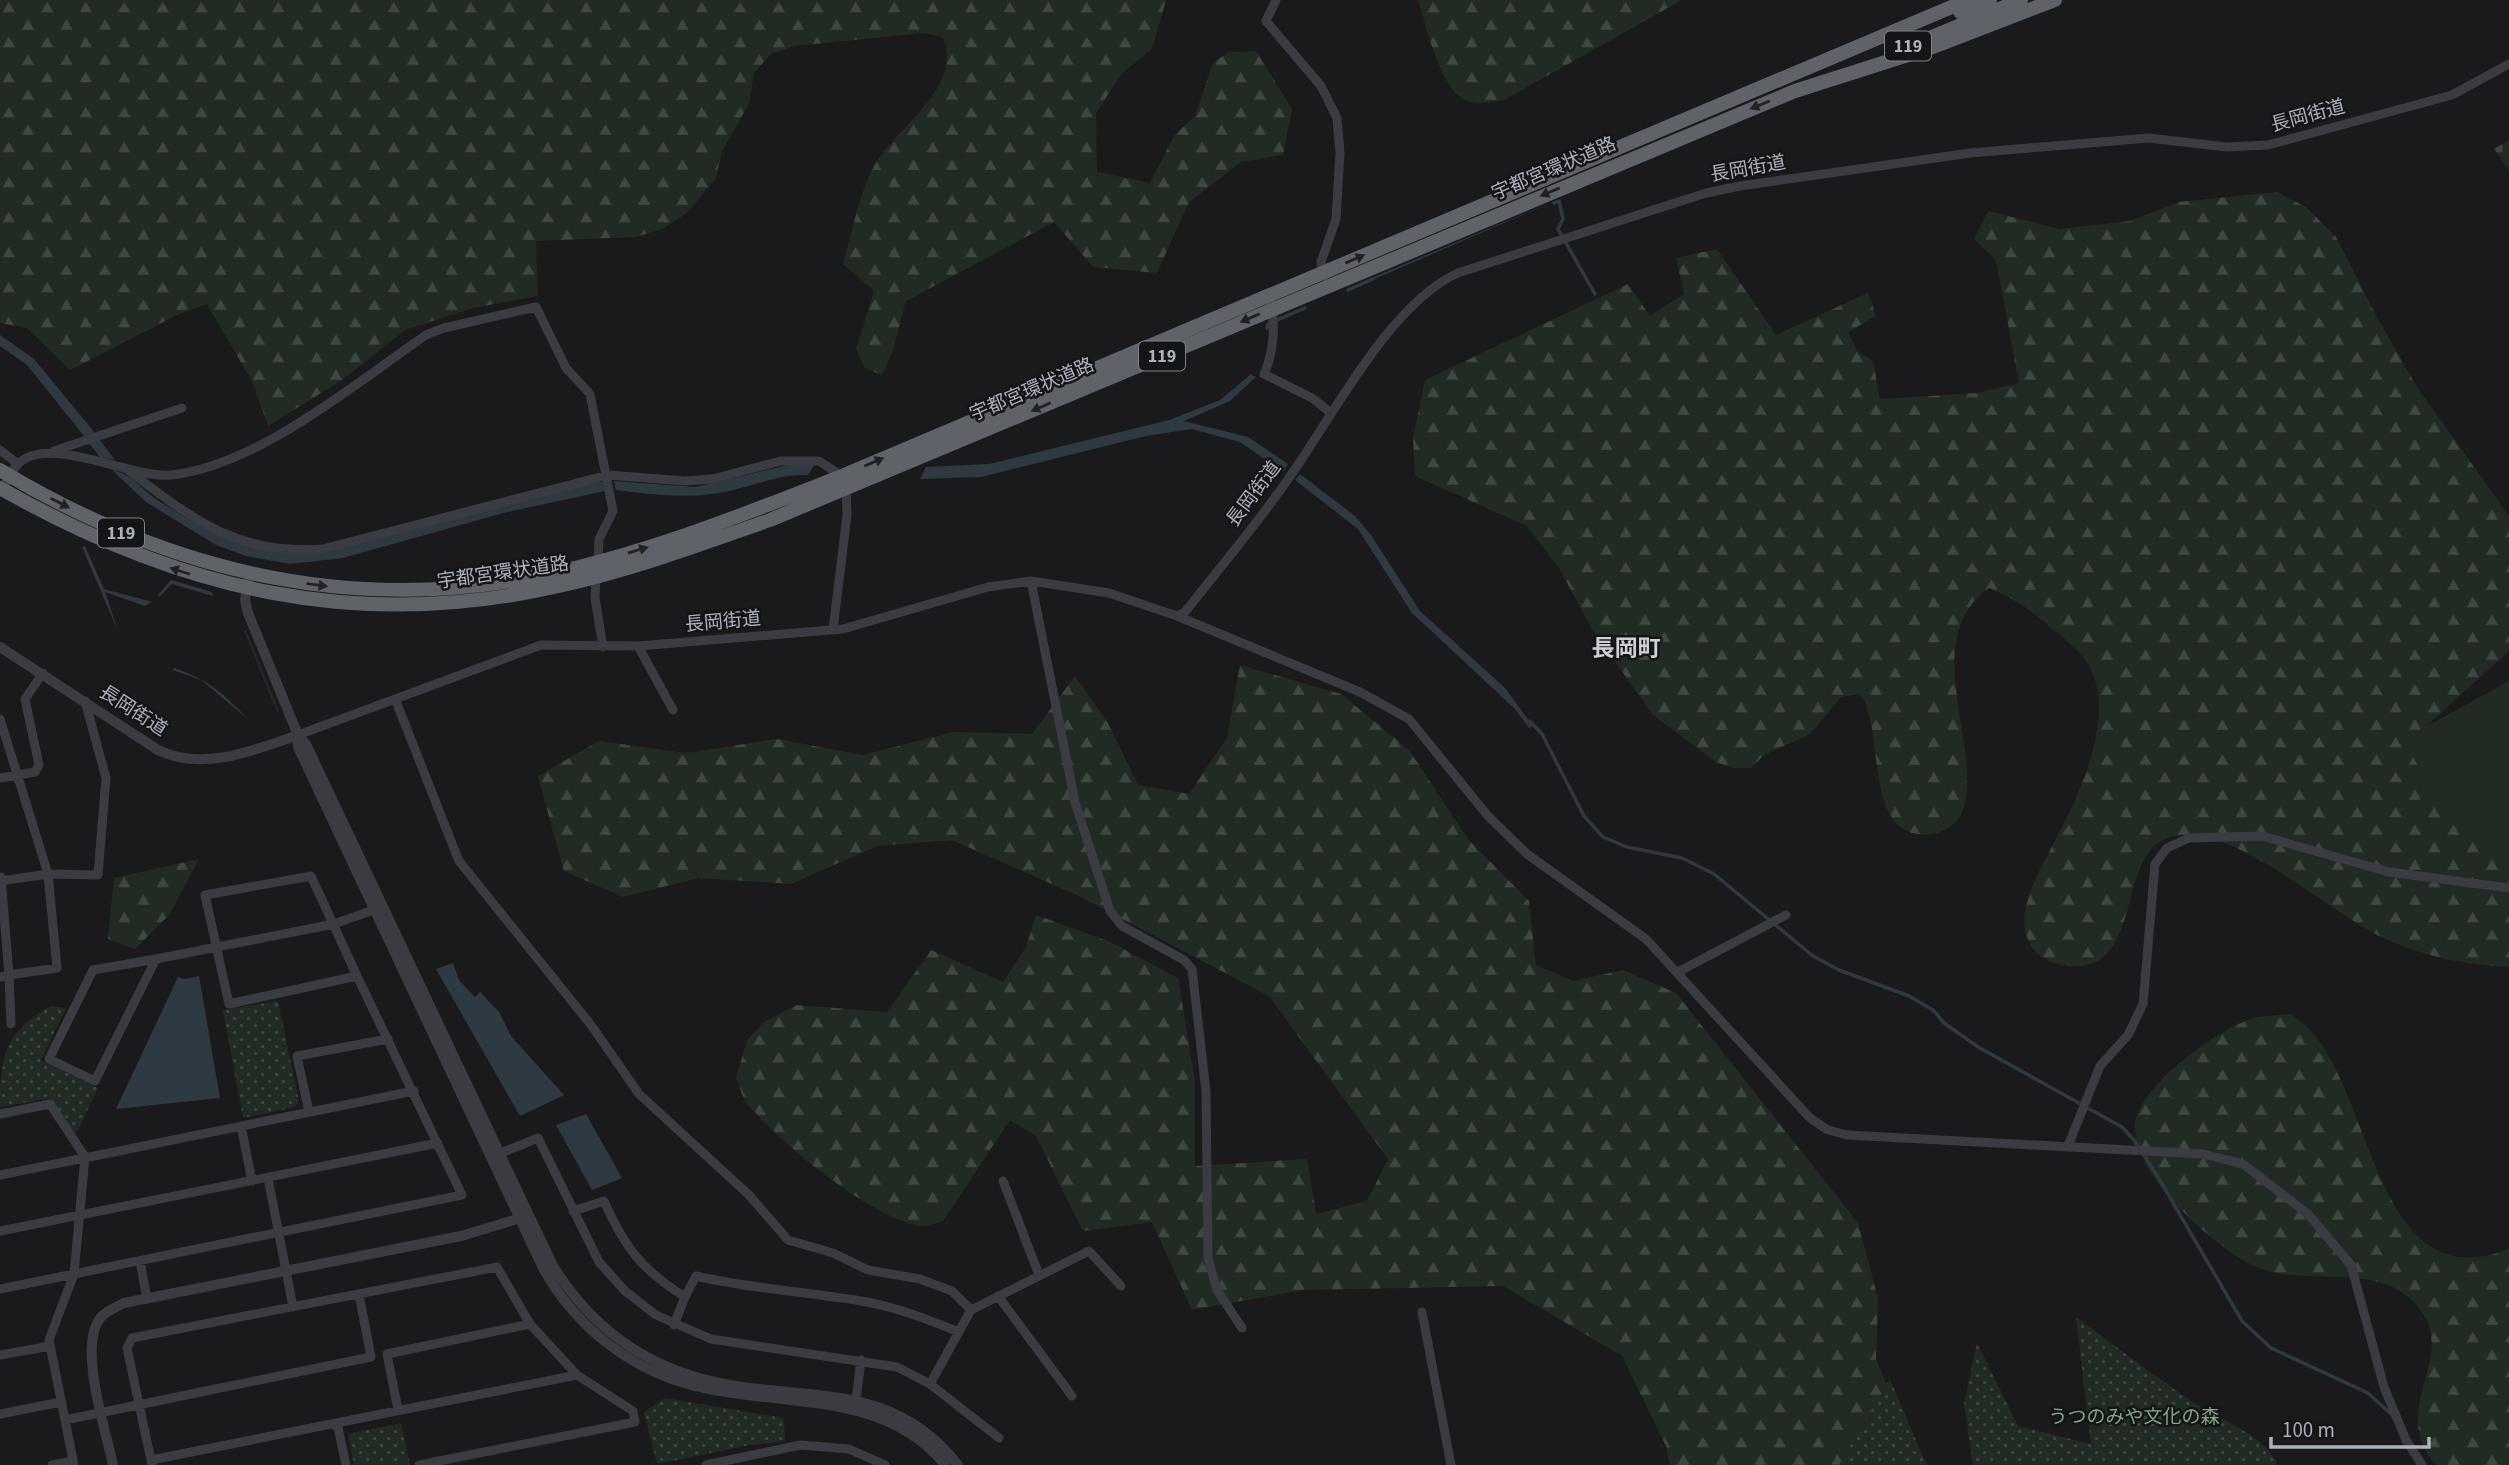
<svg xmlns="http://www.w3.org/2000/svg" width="2509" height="1465" font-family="'Source Sans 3','Noto Sans JP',sans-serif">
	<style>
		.green { fill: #222b23 }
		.forest { fill: url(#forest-firs) }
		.cemetery { fill: url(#cemetery-stones) }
		.park { fill: url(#park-dots) }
		.water { fill: #2f3941 }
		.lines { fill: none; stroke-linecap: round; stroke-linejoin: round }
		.stream { stroke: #2f3941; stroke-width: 3.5 }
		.minor { stroke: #3b3c41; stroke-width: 9 }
		.tertiary { stroke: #3b3c41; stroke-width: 10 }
		.trunk { stroke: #5f6269; stroke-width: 14 }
		.oneway { fill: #202123 }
		.labels { text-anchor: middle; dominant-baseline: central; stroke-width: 5; stroke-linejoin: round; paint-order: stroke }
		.shield { fill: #151517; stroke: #7f828a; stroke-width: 2 }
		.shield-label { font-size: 18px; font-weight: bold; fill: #acb1bc }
		.street-label { font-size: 19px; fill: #acb1bc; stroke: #151517 }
		.park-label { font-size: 19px; fill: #83a785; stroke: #151517 }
		.quarter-label { font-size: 23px; font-weight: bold; fill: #ced0d8; stroke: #151517 }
	</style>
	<defs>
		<pattern id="forest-firs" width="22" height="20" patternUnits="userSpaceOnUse" patternTransform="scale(1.75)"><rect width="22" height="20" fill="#222b23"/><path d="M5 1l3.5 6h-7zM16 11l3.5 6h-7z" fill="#3f4741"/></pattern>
		<pattern id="cemetery-stones" width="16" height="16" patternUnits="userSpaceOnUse" patternTransform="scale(1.75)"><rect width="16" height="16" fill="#222b23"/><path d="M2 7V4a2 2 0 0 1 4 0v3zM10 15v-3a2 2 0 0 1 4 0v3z" fill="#3f4741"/></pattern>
		<pattern id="park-dots" width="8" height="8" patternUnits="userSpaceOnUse" patternTransform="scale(1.75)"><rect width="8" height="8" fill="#222b23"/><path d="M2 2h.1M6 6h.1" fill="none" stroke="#3f4741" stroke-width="1.8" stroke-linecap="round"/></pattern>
	</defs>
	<rect width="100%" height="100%" fill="#1a1a1c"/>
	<path class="green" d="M246 630 279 711 277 712 244 631Z
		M2509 681V914L2356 765Z"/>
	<path class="forest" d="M0 0H1166L1152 49 1122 73 1096 113 1097 172 1150 183 1174 136 1195 116 1213 63 1228 52 1256 51 1292 109 1283 155 1241 162 1189 202 1157 273 1093 267 1054 222 906 301 893 350 882 375 865 368 856 349 874 291 843 264C852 234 858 198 872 170 892 129 965 89 943 37L925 33 794 46 771 54 754 73 749 104 722 151 716 178 687 213 662 229 636 237 536 241 538 296 473 308 405 330 342 380 268 426 252 381 207 304 179 314 70 370 27 328 0 323Z
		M1418 0H1682L1504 100C1489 103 1471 107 1458 95 1438 78 1426 25 1418 0Z
		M2277 192 2306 207 2336 237 2379 321 2417 387 2509 516V651L2424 728 2411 751C2428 798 2473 826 2509 858V967C2467 965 2425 957 2386 939 2327 912 2246 832 2181 835 2110 839 2150 973 2069 966 2058 965 2044 961 2036 952 2010 924 2034 881 2048 854 2074 806 2120 718 2088 664 2080 651 2067 641 2055 631 2032 611 2017 600 1989 588 1929 630 1965 713 1967 772 1967 787 1968 800 1961 814 1956 824 1944 833 1932 834 1860 843 1887 729 1860 694L1841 697 1810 734 1764 755 1751 768H1733L1716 762 1653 715 1593 631 1559 568 1527 526 1415 476 1413 438 1425 380 1628 284 1650 316 1684 294 1676 258 1717 249 1776 335 1868 293 1876 316 1848 332 1857 351 1873 361 1880 399 1977 393 2019 383 1996 260 1974 239 1988 211 2060 229 2130 221 2179 202Z
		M1240 665 1341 694 1409 750 1468 839 1529 901 1536 965 1573 981 1623 970 1676 993 1858 1223 1878 1299 1876 1359 1920 1465H1670L1666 1446 1622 1356 1503 1286 1303 1290 1192 1310 1152 1222 1083 1231 1036 1136 1010 1120 943 1221C937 1223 929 1227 922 1226 873 1220 782 1144 750 1107 743 1100 740 1087 736 1078L747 1040 764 1022 797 1005 887 1012 931 950 1003 982 1026 947 1036 915 1108 941 1178 978 1195 1081V1166L1307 1159 1316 1214 1367 1201 1388 1159 1269 996 1077 895 952 840 877 846 791 884 699 878 623 897 564 871 538 776 599 741 686 753 777 739 863 755 953 732 1032 734 1075 676 1108 723 1138 785 1189 794 1227 738Z
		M199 859 169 915 135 949 108 939 114 878Z
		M2290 1014C2376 1060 2364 1306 2509 1249V1465H2436C2382 1404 2472 1350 2407 1296 2370 1265 2305 1285 2259 1268 2218 1252 2119 1164 2137 1115 2145 1095 2165 1075 2181 1062 2200 1046 2224 1029 2248 1020 2260 1015 2277 1016 2290 1014Z"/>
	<path class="cemetery" d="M2509 140V171L2494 149Z"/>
	<path class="park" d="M278 1001 299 1101 295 1107 243 1118 223 1010Z
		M51 1006 66 1008 41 1060 98 1088 76 1134 50 1098 0 1107C0 1056 4 1032 51 1006Z
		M2076 1317C2116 1346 2155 1377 2196 1404 2223 1422 2263 1433 2278 1465H1973L1964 1403 1977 1343 2018 1426 2091 1444Z
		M1890 1379 1925 1462 1929 1465H1839Z
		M665 1398 784 1418 785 1441 750 1445 657 1464 644 1412Z
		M401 1423 410 1465H354L348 1434Z"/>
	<path class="water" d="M1557 200 1370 281 1369 279Z
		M0 335 34 359 95 433 84 436 27 365 0 346Z
		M1251 374 1256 377 1230 401 1184 421 1248 437 1288 464 1283 472 1240 442 1192 429 1146 436 981 477 920 479 926 467 989 464 1169 420 1220 400Z
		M99 439 115 460 100 457 88 442Z
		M793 464H815L808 475C776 474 750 488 718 493 684 499 650 494 616 490L614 481 695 487Z
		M112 470C131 473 141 489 156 499 204 530 237 549 295 553L595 481 603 482 605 491 503 513 343 558 290 564 246 556 216 545 146 502Z
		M1300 474 1355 516 1371 535 1420 611 1505 688 1533 726 1529 728 1514 708 1412 613 1358 529 1295 480Z
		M85 546 104 589 152 602 145 606 105 592 118 631 82 547Z
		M171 580 212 592 213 596 172 584 159 597 158 595Z
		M174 668C209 680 223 693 248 719L201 680 173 670Z
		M453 963 459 980 475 997 480 992 499 1012 511 1036 564 1095 520 1116 436 969Z
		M199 976 220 1098 116 1109 178 977 184 979Z
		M586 1114 622 1178 592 1190 556 1125Z"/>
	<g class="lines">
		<path class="stream" d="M1554 203 1559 201 1563 219 1558 229 1595 294
			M1348 290 1373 279
			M1267 328 1268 324 1305 308
			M1530 721 1542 734 1584 816 1603 837 1627 847 1682 858 1714 874 1813 956 1839 970 1909 996 1933 1010 1944 1023 1978 1047 2122 1127 2134 1140 2158 1177 2242 1321 2271 1348 2368 1393 2391 1414"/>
		<path class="minor" d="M1276 0 1266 21 1321 86 1337 118 1340 153 1336 219 1321 262 1324 276
			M1268 296C1277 319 1274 352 1264 374L1312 398 1331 413
			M0 450 18 464
			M54 451 182 408
			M129 471C194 520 237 555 323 549L608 475 685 481 712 479 781 461H819L842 476
			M0 492C6 484 10 473 17 465 47 432 131 479 171 475 257 466 356 383 426 335L444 328 536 307 566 368 590 394 613 511 599 539 598 562
			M596 577 595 598 603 647
			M1031 581 1075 802 1110 911 1122 926 1184 960 1192 969 1206 1091 1208 1258 1217 1290 1242 1328
			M1177 616 1360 692 1409 719 1488 816 1527 854 1646 939 1810 1118 1828 1130 1847 1135 2203 1154 2243 1164 2308 1214 2351 1265 2384 1387 2406 1440 2422 1465
			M833 630 847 515 846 489
			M638 646 673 710
			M395 699 459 861 591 1025 639 1094 749 1195 788 1240 833 1253 868 1270 920 1279 952 1291 971 1310 930 1384 897 1367 711 1339 656 1315 625 1291 599 1262 538 1138 496 1155
			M0 719 48 874 57 968 9 975 11 1024
			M298 735 541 645 638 646 843 629 988 587 1031 581 1109 593 1177 616 1185 612C1221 566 1260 521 1293 472 1335 412 1391 303 1458 273L1706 193 1740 186 1970 153 2149 138 2227 147 2268 145 2452 95 2509 64
			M0 778 35 772 39 765 25 699 43 673
			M311 876 357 976 229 1004 205 895Z
			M0 881 48 874 98 875 106 778 85 701
			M156 959 95 1081 49 1059 93 970Z
			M156 959 334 924 379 908
			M1678 972 1786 915
			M0 977 9 975 1 877
			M309 1112 297 1056 388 1039
			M0 1114 50 1104 85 1157 74 1274 49 1340 74 1465
			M241 1126 252 1181
			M2068 1146 2100 1066 2128 1035 2143 1004 2155 864 2167 848 2189 838 2262 836 2389 872 2509 888
			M0 1175 414 1091
			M268 1178 293 1307
			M1003 1181 1039 1275
			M573 1211 604 1201C625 1248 642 1270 685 1297L674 1325
			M0 1231 438 1143
			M140 1261 147 1299
			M0 1289 462 1195 357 976
			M998 1296 1072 1396
			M685 1297 696 1276C752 1289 810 1292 867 1302 899 1308 929 1320 959 1332
			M971 1310 1089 1251 1121 1286
			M1422 1312 1451 1465
			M0 1355 50 1346
			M930 1384 999 1438
			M855 1407 861 1360
			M398 1410 387 1354 530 1324
			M0 1414 61 1402
			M65 1420 371 1357 359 1294
			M337 1423 346 1465
			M151 1460 577 1375
			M52 1465 73 1461
			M152 1465 127 1348 132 1338 497 1267 530 1324 577 1375 633 1411 635 1422 419 1465
			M706 1465 800 1445 849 1449 885 1465"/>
		<path class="tertiary" d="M248 580 245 600 248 613 298 735 306 744 553 1266C588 1322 638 1362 703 1379 798 1404 889 1376 958 1465
			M0 647 158 750C202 772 255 750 298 735
			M298 735V747L543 1268C577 1329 635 1374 704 1388 786 1406 887 1392 945 1465
			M113 1465C106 1430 77 1346 101 1317 106 1311 117 1307 124 1303L461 1236 527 1216"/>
		<path class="trunk" d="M1960 12 1990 0
			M1932 37 2021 0
			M0 470C173 574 362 618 562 571 658 549 750 512 842 476L1968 0
			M0 488C179 590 359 633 563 585 634 569 702 544 770 520L1795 91 1933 47 2055 0"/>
	</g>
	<defs><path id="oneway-solid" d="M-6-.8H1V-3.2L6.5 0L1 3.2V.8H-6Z" transform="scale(1.75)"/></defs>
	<g class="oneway">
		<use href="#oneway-solid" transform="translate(1760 105) rotate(158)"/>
		<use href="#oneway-solid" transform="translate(1550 192) rotate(157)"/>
		<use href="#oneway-solid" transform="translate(1355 259) rotate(-23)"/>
		<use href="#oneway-solid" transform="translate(1250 318) rotate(157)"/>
		<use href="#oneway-solid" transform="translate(1041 407) rotate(157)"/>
		<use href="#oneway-solid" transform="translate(874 462) rotate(-23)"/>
		<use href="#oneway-solid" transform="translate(60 503) rotate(27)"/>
		<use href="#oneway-solid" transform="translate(638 550) rotate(-17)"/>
		<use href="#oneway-solid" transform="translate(180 571) rotate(-162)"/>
		<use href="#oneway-solid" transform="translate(317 585) rotate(7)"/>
	</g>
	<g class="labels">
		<g class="shield">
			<rect x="1885" y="31.5" width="46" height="29" rx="5"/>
			<rect x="1139" y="341.5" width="46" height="29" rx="5"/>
			<rect x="98" y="518.5" width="46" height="29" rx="5"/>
		</g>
		<g class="shield-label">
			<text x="1908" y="46">119</text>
			<text x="1162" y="356">119</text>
			<text x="121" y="533">119</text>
		</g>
		<g class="street-label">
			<text transform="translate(2308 116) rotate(-15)">長岡街道</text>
			<text transform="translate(1554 169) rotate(-23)">宇都宮環状道路</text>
			<text transform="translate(1748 169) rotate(-10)">長岡街道</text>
			<text transform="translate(1032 390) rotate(-23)">宇都宮環状道路</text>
			<text transform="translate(1254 494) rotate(-53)">長岡街道</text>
			<text transform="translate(503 573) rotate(-8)">宇都宮環状道路</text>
			<text transform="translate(723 622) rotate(-5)">長岡街道</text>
			<text transform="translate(133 711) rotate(33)">長岡街道</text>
		</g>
		<g class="park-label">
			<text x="2134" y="1417">うつのみや文化の森</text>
		</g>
		<g class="quarter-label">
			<text x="1626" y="648">長岡町</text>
		</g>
	</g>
	<path d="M2271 1437v10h158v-10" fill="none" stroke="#acb1bc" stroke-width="3.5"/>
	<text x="2282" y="1437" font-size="21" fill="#acb1bc" stroke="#151517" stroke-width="5" paint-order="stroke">100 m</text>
</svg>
